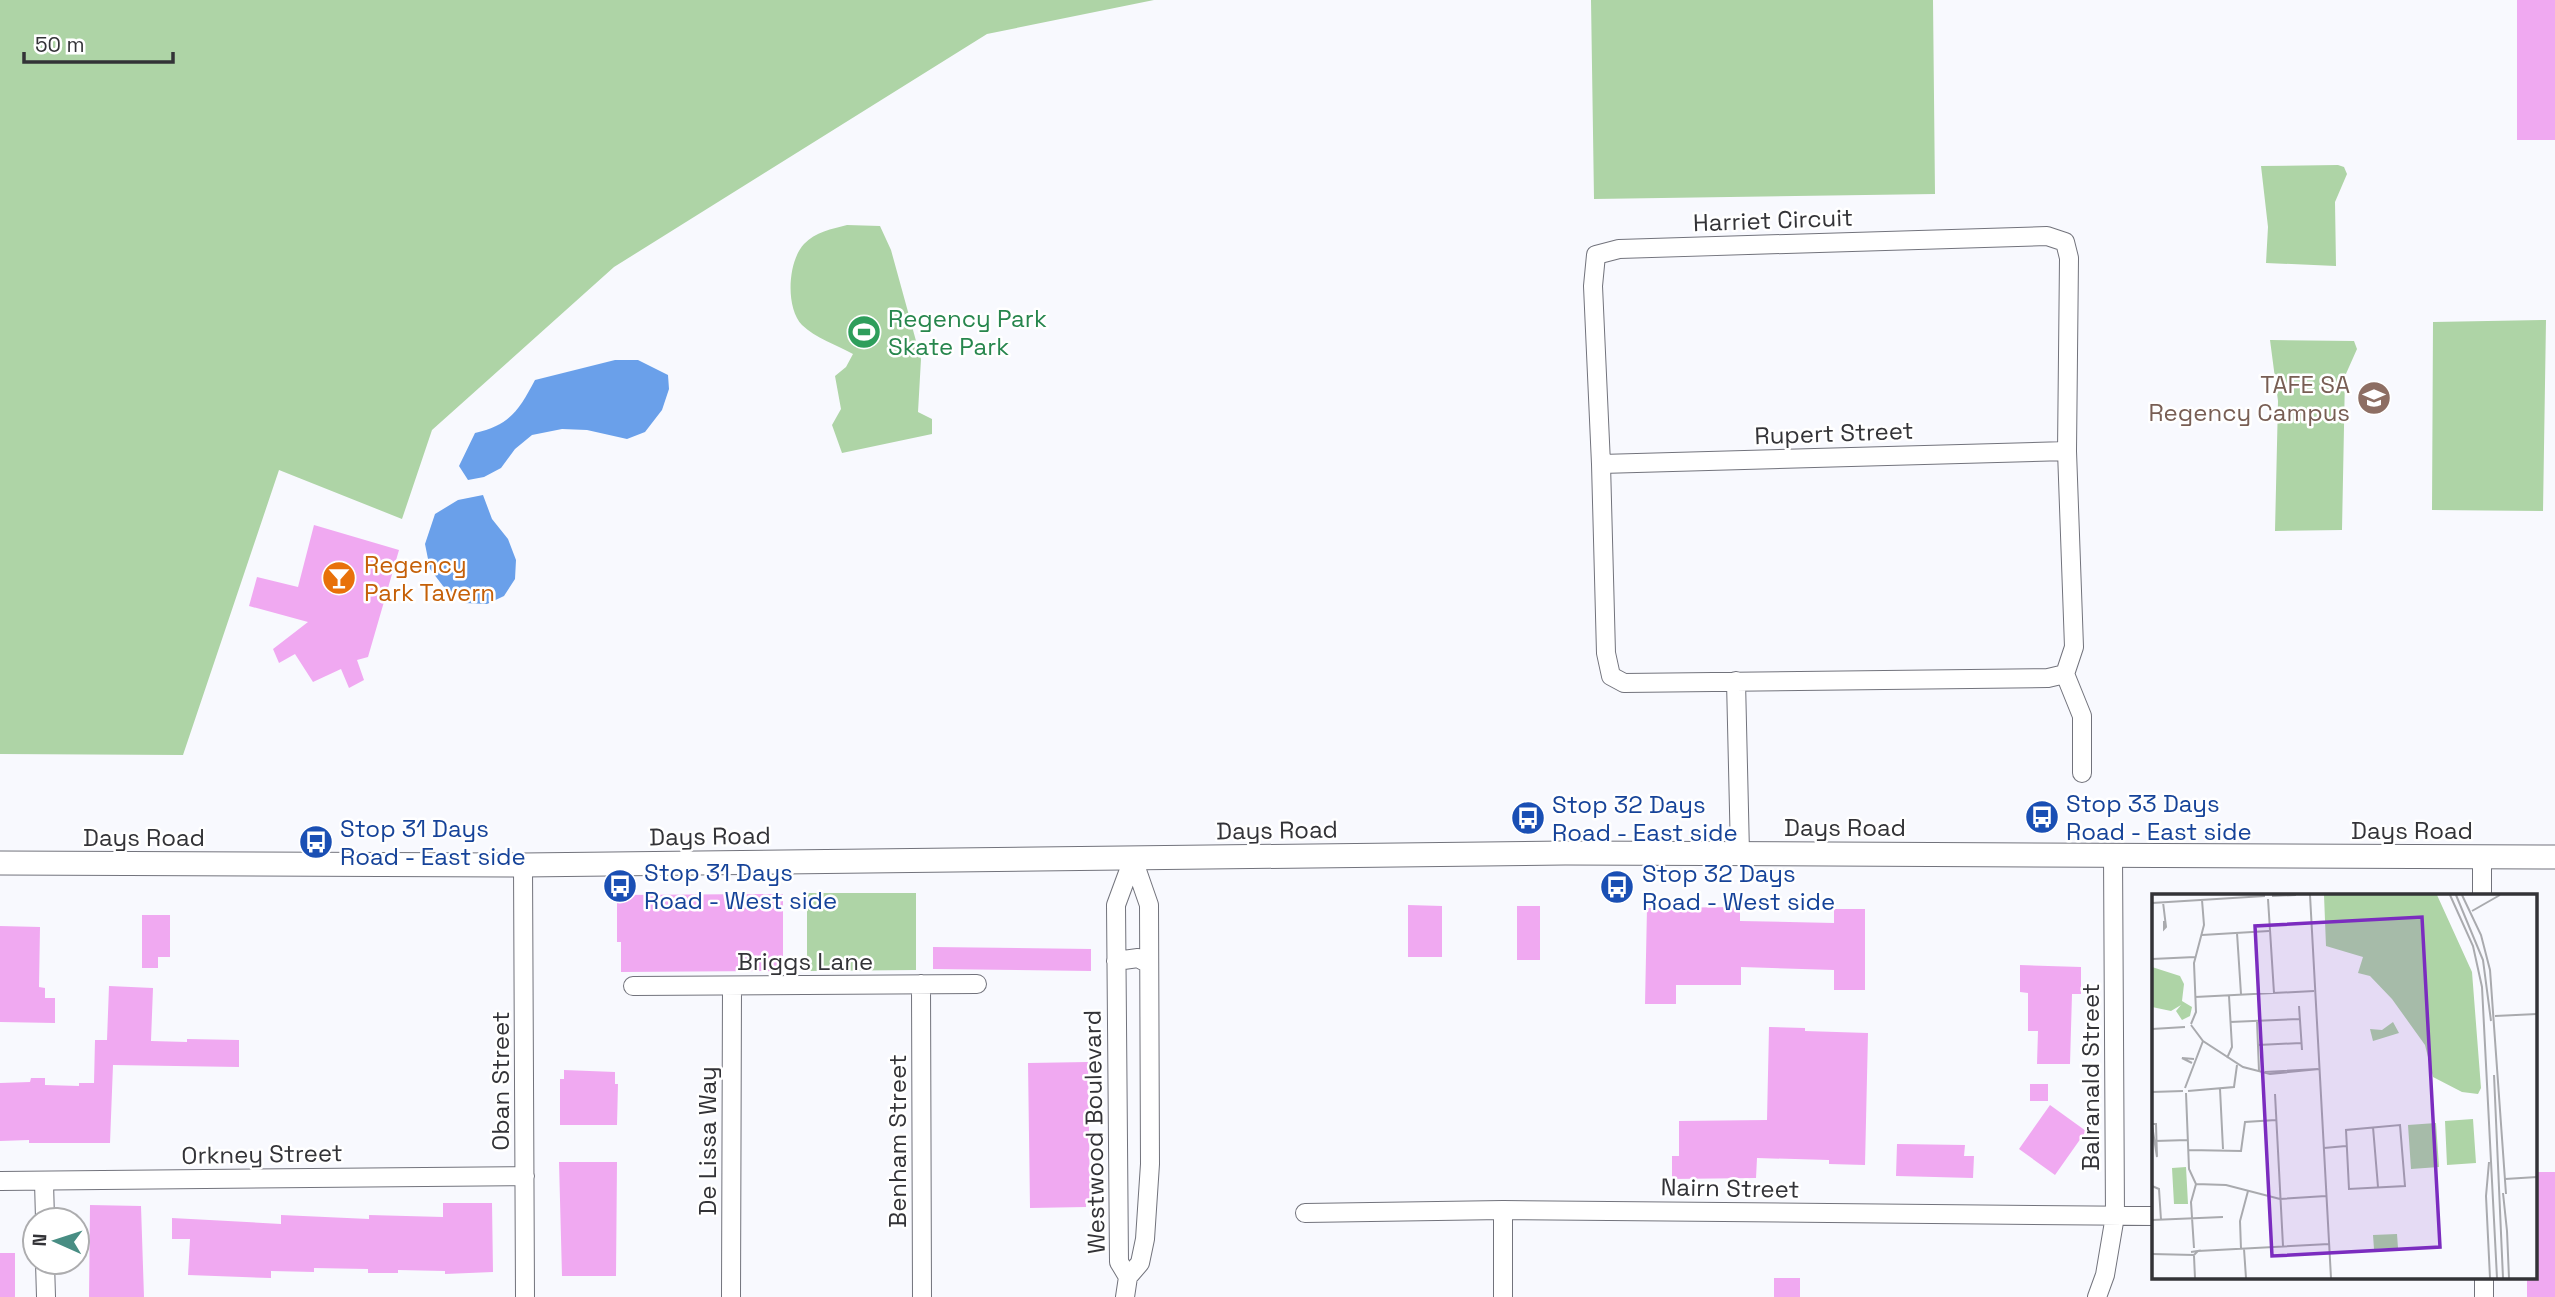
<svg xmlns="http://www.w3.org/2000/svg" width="2555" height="1297" font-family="'Space Grotesk',sans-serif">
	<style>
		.green { fill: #aed4a6 }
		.water { fill: #6aa0ea }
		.building { fill: #f0a9f1 }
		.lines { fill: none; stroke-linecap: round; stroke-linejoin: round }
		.minor-casing { stroke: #72737c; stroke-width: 20 }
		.tertiary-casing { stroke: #72737c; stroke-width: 25 }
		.minor { stroke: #fff; stroke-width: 18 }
		.tertiary { stroke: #fff; stroke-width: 23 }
		.labels { text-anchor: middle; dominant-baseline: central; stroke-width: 5; stroke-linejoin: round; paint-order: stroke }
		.street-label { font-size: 24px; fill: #333337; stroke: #fff }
		.leisure-label { font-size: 24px; fill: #27864d; stroke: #fff; text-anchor: start }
		.education-label { font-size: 24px; fill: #785e54; stroke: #fff; text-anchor: end }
		.food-label { font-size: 24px; fill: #c56008; stroke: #fff; text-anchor: start }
		.transit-label { font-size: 24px; fill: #164399; stroke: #fff; text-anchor: start }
		.inset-road { fill: none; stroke: #a9aaae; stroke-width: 2 }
		.view { fill: #7b2cbf; fill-opacity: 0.15; stroke: #7b2cbf; stroke-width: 3.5 }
		.inset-edge { fill: none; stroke: #333337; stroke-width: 3.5 }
	</style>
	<rect width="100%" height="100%" fill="#f8f9fe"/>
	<path class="green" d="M0 0H1154L987 34 614 267 432 430 402 519 279 470 183 755 0 754Z
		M1591 0H1933L1935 194 1594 199Z
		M2338 165 2344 167 2347 174 2335 202 2336 266 2266 263 2268 227 2261 166Z
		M847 225 880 226 891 250 921 359 918 412 932 419V434L842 453 832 425 841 409 835 376 846 367 853 354C837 345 815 338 802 325 785 307 788 261 804 244 815 232 832 229 847 225Z
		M2546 320 2543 511 2432 510 2433 322Z
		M2270 340 2354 341 2357 349 2345 376 2342 530 2275 531 2278 401Z
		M807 893H916V970L807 971Z"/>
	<path class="water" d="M615 360H638L668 375 669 389 662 410 645 432 627 439 587 430 562 429 532 435 515 449 501 468 484 477 468 480 459 466 475 433C510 425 519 410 535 380Z
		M483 495 492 519 508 539 516 560 515 579 504 596 487 604 464 603 443 586 430 569 425 544 435 514 458 500Z"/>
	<path class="building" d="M2517 0H2555V140H2517Z
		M314 525 399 550 368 657 357 660 364 680 349 688 341 669 313 682 295 654 279 663 273 649 308 622 249 606 257 577 298 587Z
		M783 894V971L621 972V942H617V895Z
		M1408 905 1442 906V957H1408Z
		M1517 906H1540V960H1517Z
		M1740 907V921L1834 923V909H1865V990H1834V970L1741 967V985H1676V1004H1645L1647 908Z
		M142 915H170V957H158V968H142Z
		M0 926 40 927 39 987 45 988V998H55V1023L0 1022Z
		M933 947 1091 949V971L933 969Z
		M2020 965 2081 967V994H2072L2070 1064H2037L2038 1031H2028V993L2020 992Z
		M109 986 153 988 151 1041 187 1042V1039L239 1040V1067L113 1065 110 1143H29V1140L0 1141V1083L30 1082 31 1078H45V1085L79 1086V1083H94L95 1040H107Z
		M1769 1027 1805 1028V1031L1868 1033 1865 1165 1829 1164V1160L1757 1158 1756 1178 1672 1179V1156H1679V1121L1767 1120Z
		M1088 1062 1090 1201H1086V1207L1030 1208 1028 1063Z
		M564 1070 615 1072V1084H618L617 1125H560V1079H564Z
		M2030 1084H2048V1101H2030Z
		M2050 1105 2086 1131 2055 1175 2019 1149Z
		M1897 1144 1965 1145 1964 1156H1974L1973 1178 1896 1176Z
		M559 1162H617L616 1276H562Z
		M2536 1172H2555V1297H2527V1278H2536Z
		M443 1203H492L493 1272 445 1274V1271L398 1270V1273H368V1269L314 1268V1272L271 1271V1278L188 1275 190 1239H172V1218L281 1224V1215L369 1219V1215L443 1217Z
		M90 1205 141 1206 144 1297H89Z
		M0 1253H15V1297H0Z
		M1774 1278H1800V1297H1774Z"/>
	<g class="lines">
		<g class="minor-casing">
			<path id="minor" d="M2047 236 2065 242 2069 258 2067 451 2074 647 2065 674 2048 678 1624 683 1611 676 1606 653 1601 464 1593 286 1596 255 1619 249Z
				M1601 464 2067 451
				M2065 674 2082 716V773
				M1736 681 1740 853
				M2482 857V896
				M523 865 525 1297
				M1116 961 1138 958 1149 964
				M921 984 922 1297
				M633 986 977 984
				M0 1181 525 1176
				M44 1181 45 1220
				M1305 1213 1503 1210 2154 1216
				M45 1262 46 1297
				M1128 1277 1140 1263 1145 1239 1150 1164 1149 905 1133 859
				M1128 1277 1119 1262 1116 905 1133 859
				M2484 1278V1297
				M731 1297 732 986
				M1125 1297 1128 1277
				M1503 1297V1210
				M2097 1297 2105 1275 2115 1216 2113 854"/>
		</g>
		<g class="tertiary-casing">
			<path id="tertiary" d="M0 863 523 865 1565 853 2555 857"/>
		</g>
		<use href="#minor" class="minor"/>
		<use href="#tertiary" class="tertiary"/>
	</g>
	<defs>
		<g id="stadium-disc" transform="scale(1.75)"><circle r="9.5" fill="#2e9e5b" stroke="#fff"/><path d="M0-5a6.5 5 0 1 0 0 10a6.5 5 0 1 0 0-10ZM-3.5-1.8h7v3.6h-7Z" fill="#fff"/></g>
		<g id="university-disc" transform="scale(1.75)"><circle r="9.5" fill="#8d6e63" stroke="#fff"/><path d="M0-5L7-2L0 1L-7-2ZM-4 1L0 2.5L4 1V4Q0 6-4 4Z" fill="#fff"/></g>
		<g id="bar-disc" transform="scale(1.75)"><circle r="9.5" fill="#e8710a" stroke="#fff"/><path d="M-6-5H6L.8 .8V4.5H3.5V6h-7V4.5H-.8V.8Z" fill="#fff"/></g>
		<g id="bus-disc" transform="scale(1.75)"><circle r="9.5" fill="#1a4fb4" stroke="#fff"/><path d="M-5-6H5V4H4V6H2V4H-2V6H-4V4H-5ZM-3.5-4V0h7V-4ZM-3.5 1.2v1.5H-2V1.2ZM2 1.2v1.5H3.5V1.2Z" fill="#fff"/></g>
	</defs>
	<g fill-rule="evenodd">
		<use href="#stadium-disc" x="864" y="332"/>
		<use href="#university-disc" x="2374" y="398"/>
		<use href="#bar-disc" x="339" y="578"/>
		<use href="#bus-disc" x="2042" y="817"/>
		<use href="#bus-disc" x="1528" y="818"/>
		<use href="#bus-disc" x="316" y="842"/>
		<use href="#bus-disc" x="620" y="886"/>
		<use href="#bus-disc" x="1617" y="887"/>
	</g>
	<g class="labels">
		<g class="street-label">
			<text transform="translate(1773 220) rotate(-2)">Harriet Circuit</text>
			<text transform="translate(1834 433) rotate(-2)">Rupert Street</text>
			<text x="1845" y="827">Days Road</text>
			<text transform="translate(1277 830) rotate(-1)">Days Road</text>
			<text x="2412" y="830">Days Road</text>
			<text transform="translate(710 836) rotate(-1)">Days Road</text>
			<text x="144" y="837">Days Road</text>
			<text x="805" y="961">Briggs Lane</text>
			<text transform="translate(2090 1077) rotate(-90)">Balranald Street</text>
			<text transform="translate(500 1081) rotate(-90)">Oban Street</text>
			<text transform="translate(1094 1132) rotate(-91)">Westwood Boulevard</text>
			<text transform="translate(707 1141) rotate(-90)">De Lissa Way</text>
			<text transform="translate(897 1141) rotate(-90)">Benham Street</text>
			<text transform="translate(262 1154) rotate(-1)">Orkney Street</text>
			<text transform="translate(1730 1188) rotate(1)">Nairn Street</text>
		</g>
		<g class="leisure-label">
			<text x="888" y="318">Regency Park<tspan x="888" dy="28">Skate Park</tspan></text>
		</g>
		<g class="education-label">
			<text x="2350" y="384">TAFE SA<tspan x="2350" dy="28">Regency Campus</tspan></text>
		</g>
		<g class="food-label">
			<text x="364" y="564">Regency<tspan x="364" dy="28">Park Tavern</tspan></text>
		</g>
		<g class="transit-label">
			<text x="2066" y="803">Stop 33 Days<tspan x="2066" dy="28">Road - East side</tspan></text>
			<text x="1552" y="804">Stop 32 Days<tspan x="1552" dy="28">Road - East side</tspan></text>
			<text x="340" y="828">Stop 31 Days<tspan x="340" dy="28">Road - East side</tspan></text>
			<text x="644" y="872">Stop 31 Days<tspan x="644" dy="28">Road - West side</tspan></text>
			<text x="1642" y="873">Stop 32 Days<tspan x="1642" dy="28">Road - West side</tspan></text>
		</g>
	</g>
	<g transform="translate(2152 894)">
		<rect width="385" height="385" fill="#f8f9fe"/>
		<path d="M172 1H285L320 78 329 194 326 200 310 198 281 183 273 151 240 105 218 82 206 79 211 63 174 52ZM0 73 28 82 32 90 30 107 40 113 38 122 30 126 24 117 29 111 19 117 0 113ZM241 128 247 139 221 147 218 135 230 136ZM321 225 324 269 295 271 293 227ZM284 229 287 273 259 275 256 231ZM34 273 36 310H22L20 274ZM245 340 246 354 222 355 221 341Z" fill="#aed4a6"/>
		<path class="inset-road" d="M158 1 179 384M298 1 321 52 330 93 345 384M304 1 331 66 339 127M310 1 329 41 338 76 354 300M120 2 144 1M116 5 122 99M11 8 14 33 12 35V27M0 9 113 2M320 17 348 1M85 39 89 100M50 41 117 37M0 65 43 63M43 103 162 97M147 112 150 156M343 122 385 120M105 127 107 177M78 128 148 125M39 130 44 118 42 69 52 31 50 6M39 131 51 147 91 173 118 180 167 175M0 135 33 133M106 151 149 149M75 164 80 153 77 102M40 169 30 164 42 165M113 178 166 175M342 181 351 384M33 194 51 147M68 195 71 255M36 197 82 193 85 171M0 198 31 197M34 199 37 275 44 290 39 308 42 354M123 200 131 352M0 230H4L5 263 0 231M248 231 253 292 197 295 194 236ZM221 233 226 293M3 247 36 246M172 254 194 252M36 256 89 257 93 228 124 226M353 285 385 283M44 290 74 291 128 305 174 302M0 292 7 295 9 326M351 299 355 337M334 302 338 384M334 302 337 268M0 326 71 323M355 337 357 384M89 355 88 327 96 297M92 355 94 384M46 357 177 350M0 360 42 361 46 357 39 358M42 362 43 384"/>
		<path class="view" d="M270 23 288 353 120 362 103 32Z"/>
		<rect width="385" height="385" class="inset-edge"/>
	</g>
	<g transform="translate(56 1241) rotate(273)"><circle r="33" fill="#ffffff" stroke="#adadaf" stroke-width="2"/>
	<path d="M0-5L12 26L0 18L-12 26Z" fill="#488d83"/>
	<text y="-10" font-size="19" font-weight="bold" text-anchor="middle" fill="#333337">N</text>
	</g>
	<path d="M24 52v10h149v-10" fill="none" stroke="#333337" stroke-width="3.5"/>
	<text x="35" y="52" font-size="21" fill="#333337" stroke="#ffffff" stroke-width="5" paint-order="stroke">50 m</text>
</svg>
